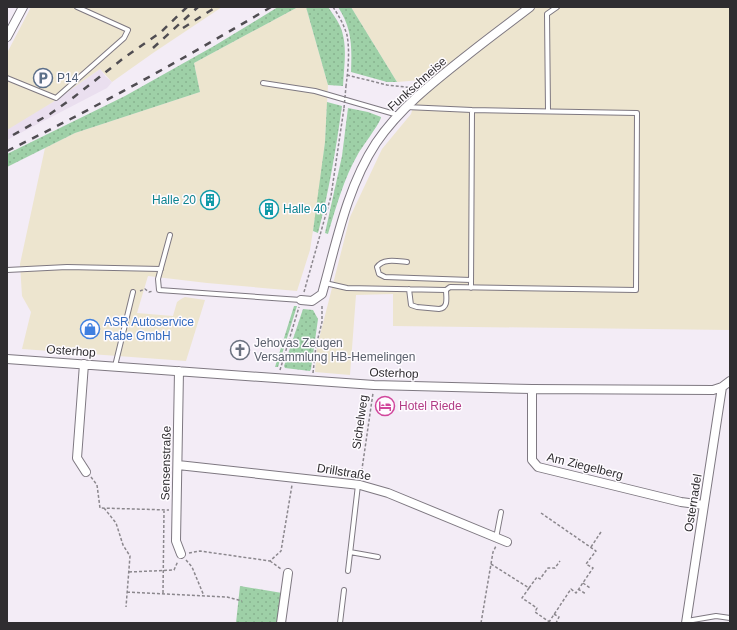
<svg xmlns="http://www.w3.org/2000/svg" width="737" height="630" font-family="Helvetica,sans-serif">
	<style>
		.built { fill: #eadfef }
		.industrial { fill: #ede5cf }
		.grass { fill: url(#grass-dots) }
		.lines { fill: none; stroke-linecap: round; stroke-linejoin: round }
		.service-casing { stroke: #7e7881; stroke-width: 6 }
		.minor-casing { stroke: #7e7881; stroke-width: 10 }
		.path { stroke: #8b878d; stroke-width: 1.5; stroke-dasharray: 3 2; stroke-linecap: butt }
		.service { stroke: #fff; stroke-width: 4 }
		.minor { stroke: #fff; stroke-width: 8 }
		.rail { stroke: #504d52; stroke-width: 2.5; stroke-dasharray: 7 7; stroke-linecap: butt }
		.path-bridge { stroke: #8b878d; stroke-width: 1.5; stroke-dasharray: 3 2; stroke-linecap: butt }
		.labels { text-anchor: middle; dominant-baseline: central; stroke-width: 3; stroke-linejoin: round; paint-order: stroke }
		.service-label { font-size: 12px; fill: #4e5e75; stroke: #fefbff; text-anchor: start }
		.street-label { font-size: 12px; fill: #2f2d30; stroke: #fefbff }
		.culture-label { font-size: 12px; fill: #0d838f; stroke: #fefbff; text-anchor: end }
		.shop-label { font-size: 12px; fill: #366cbe; stroke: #fefbff; text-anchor: start }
		.worship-label { font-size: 12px; fill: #5b616d; stroke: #fefbff; text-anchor: start }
		.hotel-label { font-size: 12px; fill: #b23c85; stroke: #fefbff; text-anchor: start }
	</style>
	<defs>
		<pattern id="grass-dots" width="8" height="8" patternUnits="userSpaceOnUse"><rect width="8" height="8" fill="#9ed0a7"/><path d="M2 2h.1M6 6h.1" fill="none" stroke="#88b390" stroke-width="1.8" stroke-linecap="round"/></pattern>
	</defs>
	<rect width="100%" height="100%" fill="#f3ecf6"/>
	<path class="built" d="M100 69 106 77 112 82 107 88 7 140V127L53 102Z"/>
	<path class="industrial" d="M31 7H222L153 53 112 82 100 69 53 102 7 130V53Z
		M298 7H306L328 85 325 142 318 198 310 250 297 291 207 283 148 276 137 313 173 316 177 302 181 299 185 297 205 300 186 361 22 349 31 312 22 296 20 264 45 148 75 133 200 92 194 63Z
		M351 7H730V330L393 326V294L356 295 350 375 315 372 317 347 350 217 382 149 411 114 421 80 397 82Z"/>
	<path class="grass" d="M278 7H298L194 63 200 92 75 133 7 167V154L125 96 214 46Z
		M306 7H328C332 13 337 19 340 26 348 44 344 66 343 86L328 85Z
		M338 7H351L397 82H387L351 72C352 46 352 28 338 7Z
		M327 102 342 106C336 149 329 191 318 233L313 231 325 142Z
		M348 108 368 112 381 117C381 122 362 147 358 154 344 178 336 207 328 234L325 233 342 156Z
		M294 306H297L278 367H275Z
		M303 309 313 310 318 319 311 369 310 371 285 368 284 366Z
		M240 586 282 593 278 623H236Z"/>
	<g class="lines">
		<g class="service-casing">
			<path id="service" d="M7 78 56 98 124 38 128 30 77 7
				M263 83 315 91 398 115
				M548 111 547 14 557 7
				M170 235 158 279 159 290 301 300
				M407 262C397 261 383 258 377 267L379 274 385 277 471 280
				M7 270 67 267 161 269
				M325 283 347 288 446 290 450 287 636 290 637 113 472 110 406 107
				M471 288 472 110
				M409 289 411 305 417 307 439 309C449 308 446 297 446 290
				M115 366 133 292
				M496 538 501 512
				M350 552 378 557
				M348 571 358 485
				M687 621 716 616 730 618
				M340 623 344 590"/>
		</g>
		<g class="minor-casing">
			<path id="minor" d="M7 37 23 7
				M301 300 312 301 322 294C336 244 347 187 376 143 399 109 432 83 465 57 486 40 508 24 530 7
				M7 359 374 385 532 389 713 390 722 387 730 381
				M84 364 77 458 86 472
				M179 371 176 541 181 554
				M532 389V460L538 467 681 502 704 505
				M178 465 360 485 388 493 507 542
				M281 623 288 573
				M686 623 722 387"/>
		</g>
		<path class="path" d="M333 7C339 16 344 25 347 35 350 51 348 70 346 86
			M347 75 387 85 414 88
			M140 291 145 289 149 292 153 291
			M304 292 331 196 344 108
			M280 370 299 307
			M313 373 316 346 322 322V304
			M361 476 373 393
			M91 477 97 485 100 508 169 510
			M104 508 116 523 123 545 130 556 126 607
			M541 513 596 551 586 564 593 568 576 593 571 589 549 622
			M591 547 601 532
			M189 553 200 551 270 561 281 551 292 485
			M186 560 192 567 204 596
			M270 561 281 569
			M491 564 529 588 537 577 540 579 548 568H555L560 561
			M129 572 174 570 178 561
			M583 583 590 588
			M529 588 522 598 537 608 535 612 551 623
			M578 589 586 594
			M127 592 227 597 242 601
			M163 593 164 511
			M554 614 559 617 556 623
			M481 623 493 552 496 546"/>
		<use href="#service" class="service"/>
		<use href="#minor" class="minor"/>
		<path class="rail" d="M183 28 216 7
			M153 48 198 7
			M13 135 50 114 74 97 125 57 161 32 187 7
			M7 151C97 107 185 58 271 7"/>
		<path class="path-bridge" d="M344 108 346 86"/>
	</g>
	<defs>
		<g id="parking-ring" transform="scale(1)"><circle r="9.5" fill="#fefbff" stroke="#5c6f8a" stroke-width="1.5"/><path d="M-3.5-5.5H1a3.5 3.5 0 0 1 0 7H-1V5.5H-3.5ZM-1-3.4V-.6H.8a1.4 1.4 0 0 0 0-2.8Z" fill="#5c6f8a"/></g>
		<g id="building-ring" transform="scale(1)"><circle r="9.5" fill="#fefbff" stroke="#0f9aa8" stroke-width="1.5"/><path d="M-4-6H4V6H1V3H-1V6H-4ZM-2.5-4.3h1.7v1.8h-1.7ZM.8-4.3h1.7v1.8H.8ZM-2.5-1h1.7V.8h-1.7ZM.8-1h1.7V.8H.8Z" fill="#0f9aa8"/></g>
		<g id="shop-ring" transform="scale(1)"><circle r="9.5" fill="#fefbff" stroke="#3f7fe0" stroke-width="1.5"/><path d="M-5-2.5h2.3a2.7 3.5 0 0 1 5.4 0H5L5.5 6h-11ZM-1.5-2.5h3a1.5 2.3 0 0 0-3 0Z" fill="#3f7fe0"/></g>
		<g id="church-ring" transform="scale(1)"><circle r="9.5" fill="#fefbff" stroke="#6b7280" stroke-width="1.5"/><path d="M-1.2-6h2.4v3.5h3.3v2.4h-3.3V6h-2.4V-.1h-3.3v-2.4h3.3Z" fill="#6b7280"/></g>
		<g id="hotel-ring" transform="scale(1)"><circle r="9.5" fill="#fefbff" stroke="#d1479c" stroke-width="1.5"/><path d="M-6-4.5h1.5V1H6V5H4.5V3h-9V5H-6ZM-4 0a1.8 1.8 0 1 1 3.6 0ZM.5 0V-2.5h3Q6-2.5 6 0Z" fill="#d1479c"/></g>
	</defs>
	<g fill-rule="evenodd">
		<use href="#parking-ring" x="43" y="78"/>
		<use href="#building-ring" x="210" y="200"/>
		<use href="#building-ring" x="269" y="209"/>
		<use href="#shop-ring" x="90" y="329"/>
		<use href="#church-ring" x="240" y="350"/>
		<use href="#hotel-ring" x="385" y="406"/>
	</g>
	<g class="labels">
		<g class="service-label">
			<text x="57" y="78">P14</text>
		</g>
		<g class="street-label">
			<text transform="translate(417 84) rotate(-42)">Funkschneise</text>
			<text transform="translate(71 351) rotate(4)">Osterhop</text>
			<text transform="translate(394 373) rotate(2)">Osterhop</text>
			<text transform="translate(360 422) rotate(-82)">Sichelweg</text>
			<text transform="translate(166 463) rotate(-89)">Sensenstraße</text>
			<text transform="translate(585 466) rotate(14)">Am Ziegelberg</text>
			<text transform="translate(344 472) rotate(9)">Drillstraße</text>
			<text transform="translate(693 503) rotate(-81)">Osternadel</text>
		</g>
		<g class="culture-label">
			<text x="196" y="200">Halle 20</text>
			<text x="283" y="209" text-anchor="start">Halle 40</text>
		</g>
		<g class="shop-label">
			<text x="104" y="322">ASR Autoservice<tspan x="104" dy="14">Rabe GmbH</tspan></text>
		</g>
		<g class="worship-label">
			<text x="254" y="343">Jehovas Zeugen<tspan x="254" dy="14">Versammlung HB-Hemelingen</tspan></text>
		</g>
		<g class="hotel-label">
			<text x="399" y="406">Hotel Riede</text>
		</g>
	</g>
	<rect width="737" height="630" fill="none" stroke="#2f2d30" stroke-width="16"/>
</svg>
